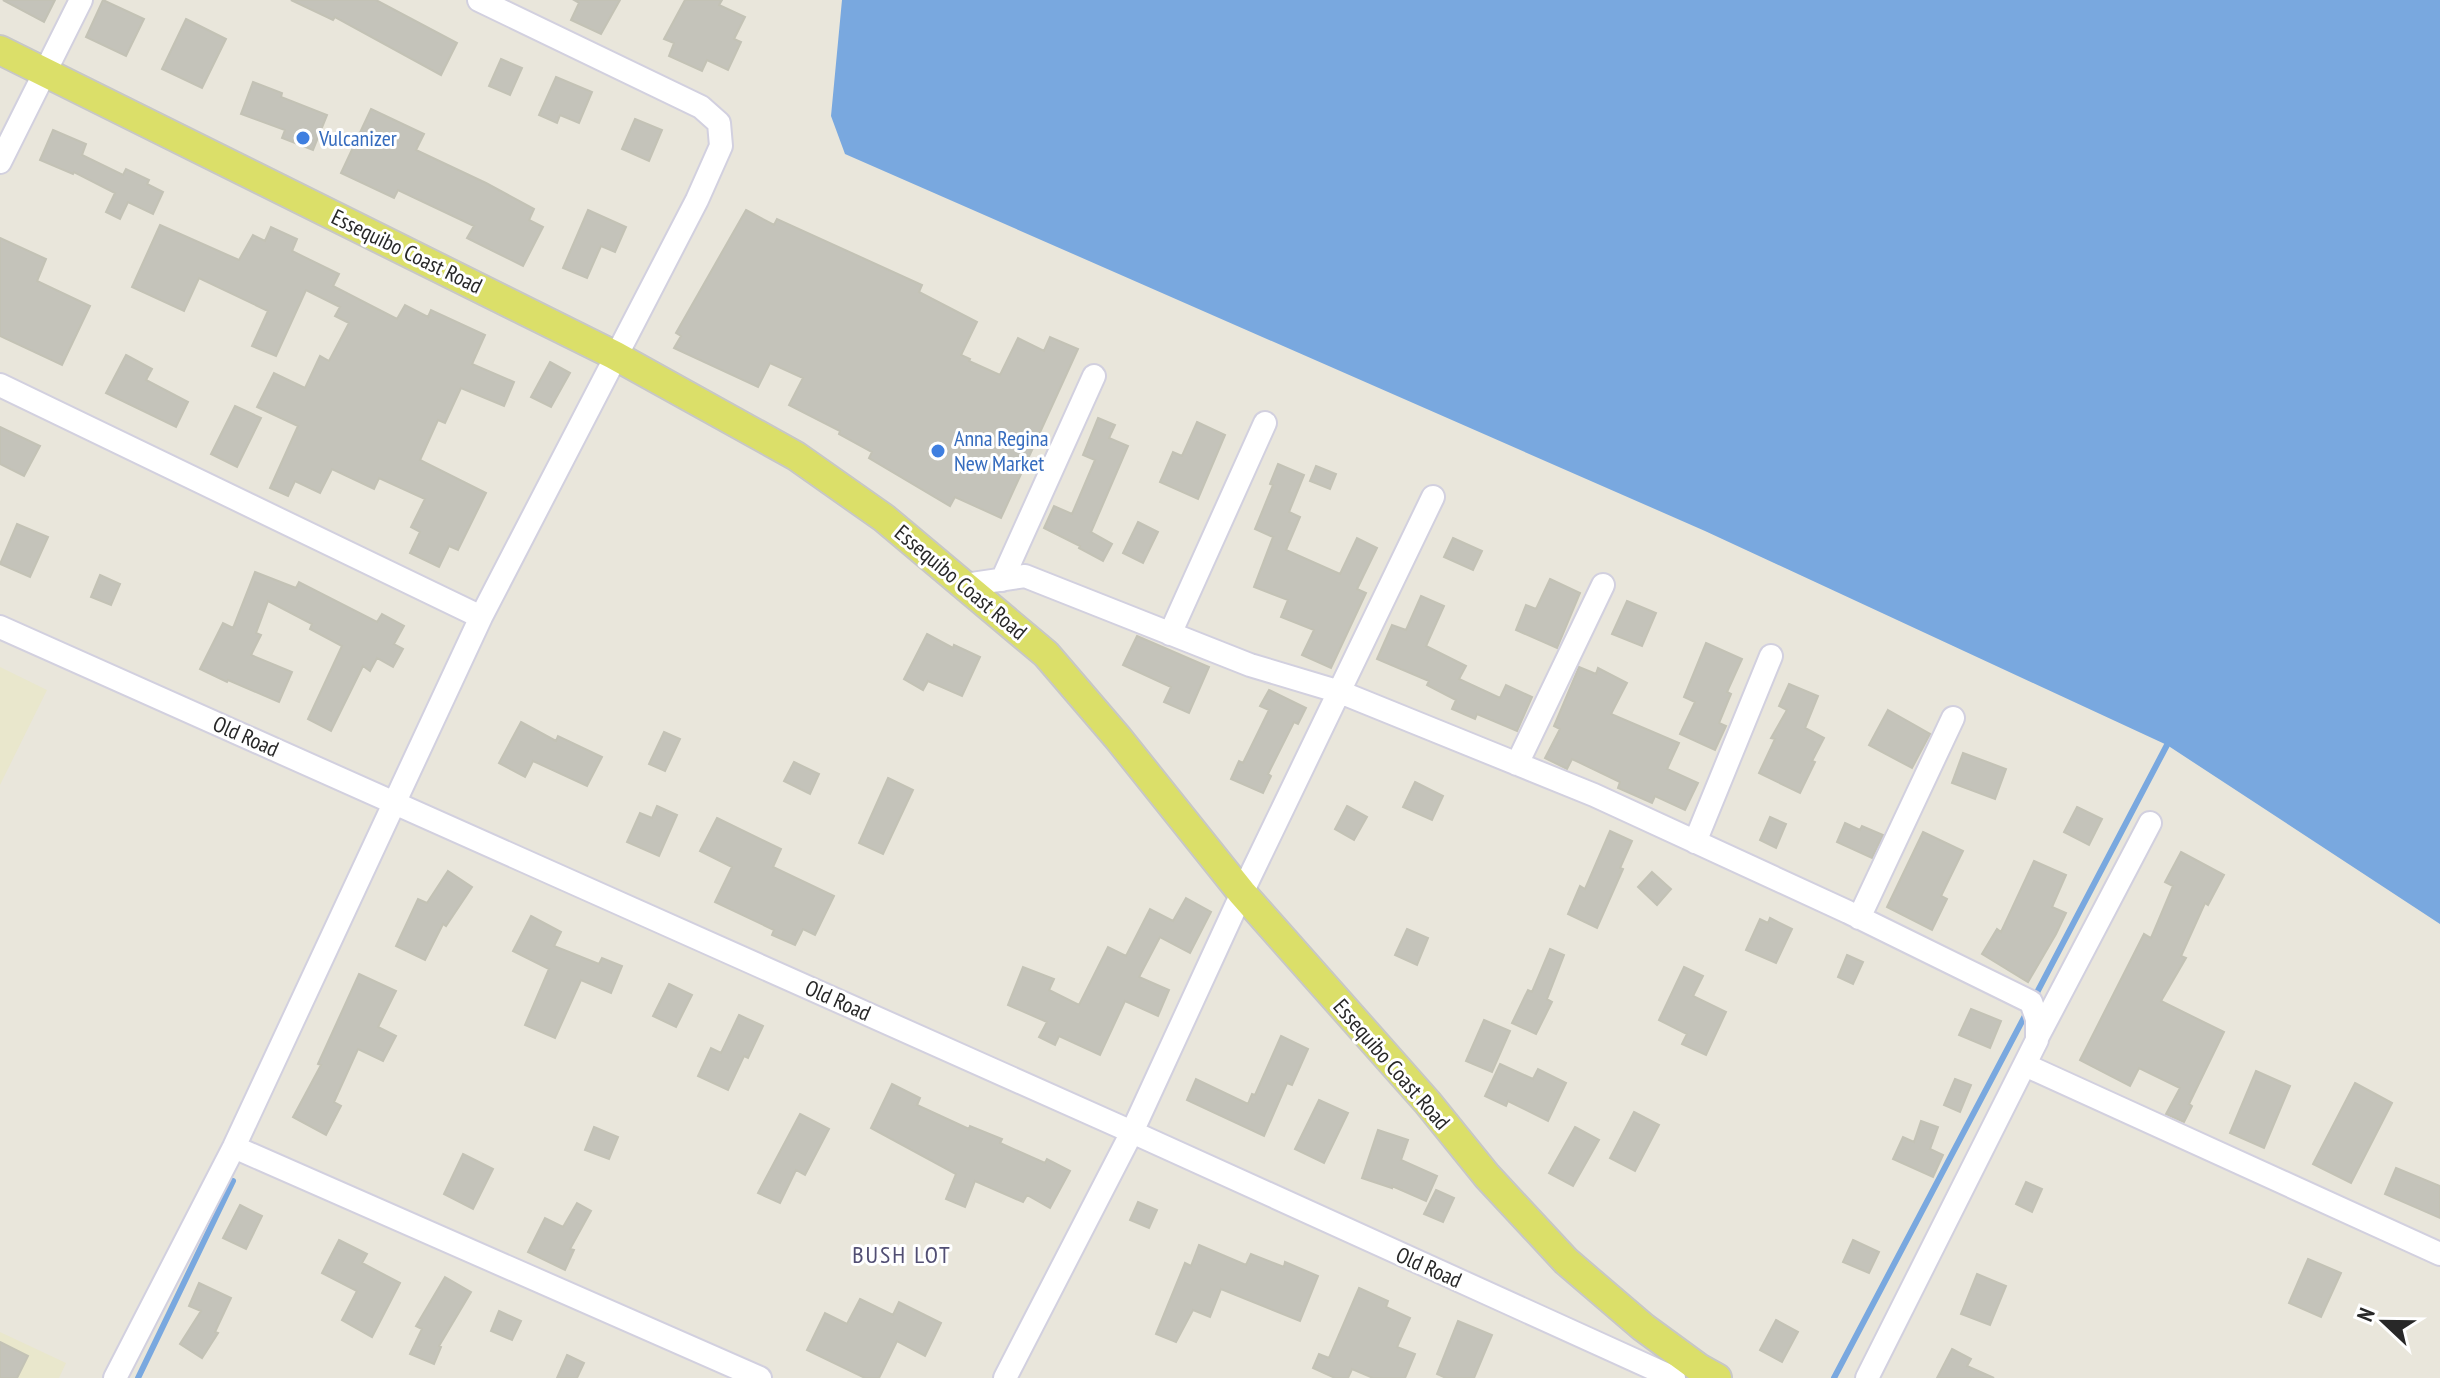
<svg xmlns="http://www.w3.org/2000/svg" width="2440" height="1378" font-family="'PT Sans Narrow',sans-serif">
	<style>
		.education { fill: #e9e7cc }
		.water { fill: #79a8df }
		.lines { fill: none; stroke-linecap: round; stroke-linejoin: round }
		.stream { stroke: #79a8df; stroke-width: 6 }
		.building { fill: #c4c3ba; stroke: #c3c2b5; stroke-width: 2 }
		.minor-casing { stroke: #d2d0df; stroke-width: 26 }
		.major-casing { stroke: #c7c7c7; stroke-width: 32 }
		.minor { stroke: #fff; stroke-width: 22 }
		.major { stroke: #dbdf69; stroke-width: 28 }
		.shop-dot { fill: #3f7fe0; stroke: #fff; stroke-width: 3 }
		.labels { text-anchor: middle; dominant-baseline: central; stroke-width: 6; stroke-linejoin: round; paint-order: stroke }
		.shop-label { font-size: 22px; fill: #366cbe; stroke: #fff; text-anchor: start }
		.street-label { font-size: 22px; fill: #282828; stroke: #fff }
		.neighbourhood-label { font-size: 24px; letter-spacing: 2px; fill: #514e73; stroke: #fff }
	</style>
	<rect width="100%" height="100%" fill="#e9e6db"/>
	<path class="education" d="M0 667 47 690 0 785Z
		M0 1332 66 1363 59 1378H0Z"/>
	<path class="water" d="M842 0H2440V924L2167 745 1705 531 845 154 831 116Z"/>
	<g class="lines">
		<path class="stream" d="M2033 1000 2167 745
			M138 1378 233 1181
			M1834 1378 2028 1010"/>
	</g>
	<path class="building" d="M3 0H55L44 22Z
		M103 0 144 19 126 56 86 37Z
		M291 0H376L457 43 441 75 335 17 333 20Z
		M574 0H620L601 34 571 20 579 3Z
		M685 0H722L719 5 745 17 734 39 741 42 728 70 707 60 702 71 669 56 674 43 664 39Z
		M186 19 226 39 202 88 162 69Z
		M501 59 522 68 510 95 489 86Z
		M556 77 592 92 579 123 560 115 557 123 539 115Z
		M253 82 282 93 281 97 327 115 313 150 282 138 285 130 241 114Z
		M371 109 424 134 416 150 486 183 534 209 529 220 543 227 523 266 467 238 474 226 398 190 394 198 341 173Z
		M635 119 662 130 649 161 622 149Z
		M53 130 86 144 82 155 123 175 126 169 149 180 147 184 163 192 153 214 128 202 120 219 106 212 115 193 74 172 73 174 40 160Z
		M588 210 626 227 615 252 601 246 587 278 563 268Z
		M746 210 774 225 777 219 922 285 919 292 977 322 961 355 970 359 969 361 1000 375 1018 338 1044 351 1050 337 1078 349 1001 518 955 497 950 506 869 458 872 452 839 434 840 431 789 405 803 378 770 363 758 387 674 348 681 336 676 333Z
		M160 225 239 260 253 235 265 241 271 227 297 239 292 251 339 274 333 286 397 319 405 305 428 317 431 310 485 335 472 364 514 382 504 406 461 388 445 423 438 420 420 460 486 493 458 550 449 546 439 567 410 553 420 532 411 527 425 499 379 478 374 489 332 469 320 493 295 481 288 496 270 488 298 426 257 407 274 373 305 388 320 356 329 361 349 323 335 316 340 307 306 290 276 356 252 346 268 311 199 278 184 311 132 287Z
		M0 238 46 259 37 281 90 306 62 365 0 336Z
		M126 355 152 369 146 380 188 402 176 427 106 393Z
		M550 362 570 373 551 407 531 397Z
		M235 406 261 418 237 467 211 454Z
		M1098 418 1115 425 1109 438 1128 446 1091 532 1112 544 1103 561 1079 548 1080 546 1044 528 1054 506 1072 514 1095 460 1083 455Z
		M1197 422 1225 435 1198 499 1160 482 1173 452 1182 456Z
		M0 427 40 446 24 476 0 464Z
		M1278 464 1304 475 1289 512 1300 517 1286 550 1340 574 1357 538 1377 548 1357 589 1366 593 1331 668 1302 655 1314 630 1281 617 1288 600 1254 587 1273 537 1255 529 1273 485 1270 484Z
		M1316 466 1336 474 1330 489 1310 481Z
		M1138 522 1158 532 1143 563 1123 553Z
		M17 524 48 537 30 577 0 564Z
		M1453 538 1482 551 1473 570 1444 557Z
		M255 572 296 588 299 582 377 622 382 614 404 626 394 644 403 649 393 667 377 658 370 671 363 666 331 731 308 719 342 646 310 629 312 624 268 601 256 633 261 635 251 655 292 672 279 702 228 680 227 682 200 669 223 623 233 628Z
		M100 575 120 584 111 605 91 597Z
		M1550 579 1580 593 1557 648 1516 630 1526 605 1536 609Z
		M1421 596 1444 606 1426 646 1466 666 1459 679 1500 698 1506 685 1532 697 1517 731 1477 714 1475 719 1452 709 1456 700 1427 685 1429 681 1377 659 1392 625 1406 630Z
		M1627 601 1656 613 1642 646 1612 634Z
		M927 634 953 648 954 645 980 657 962 696 928 681 923 690 904 679Z
		M1137 636 1209 667 1189 713 1164 702 1171 687 1123 665Z
		M1706 643 1742 659 1727 692 1731 694 1719 723 1726 726 1715 750 1680 734 1695 702 1684 697Z
		M1579 667 1596 674 1598 668 1627 683 1611 714 1679 743 1667 769 1698 783 1685 810 1655 796 1652 803 1618 788 1620 782 1572 759 1567 769 1545 758 1560 729 1554 726Z
		M1789 684 1818 696 1805 728 1824 738 1812 761 1815 762 1800 793 1759 773 1775 739 1771 738 1787 710 1779 706Z
		M1269 690 1306 708 1298 724 1294 722 1268 774 1271 776 1263 793 1231 779 1239 761 1243 763 1269 710 1260 706Z
		M1888 710 1930 734 1912 768 1869 745Z
		M521 722 556 741 558 736 602 757 587 786 533 761 525 777 499 763Z
		M664 732 680 739 665 771 649 764Z
		M1963 753 2006 769 1995 799 1952 783Z
		M794 762 819 774 810 794 784 781Z
		M888 778 913 790 883 854 859 843Z
		M1415 782 1443 796 1432 820 1403 807Z
		M657 806 677 815 659 856 627 842 640 813 652 818Z
		M1347 806 1367 817 1354 840 1335 829Z
		M2077 807 2102 819 2089 845 2064 832Z
		M1770 817 1786 824 1776 848 1760 840Z
		M717 818 781 849 773 867 834 896 815 935 803 929 795 945 772 935 774 930 715 902 732 867 700 851Z
		M1845 823 1860 830 1862 826 1883 835 1872 858 1837 842Z
		M1610 831 1632 841 1620 868 1623 869 1597 928 1568 914 1580 886 1585 889Z
		M1923 832 1963 851 1941 896 1947 899 1932 930 1887 907Z
		M2181 852 2224 875 2208 905 2205 903 2181 956 2186 958 2161 1001 2224 1032 2189 1104 2192 1106 2184 1122 2166 1114 2180 1088 2139 1068 2130 1086 2080 1060 2144 934 2151 938 2173 886 2165 882Z
		M2034 861 2066 875 2052 907 2066 913 2056 934 2028 982 1982 954 1997 929 2001 932Z
		M448 871 472 887 446 926 443 924 425 960 396 946 418 899 427 903Z
		M1652 872 1671 889 1657 905 1638 887Z
		M1186 898 1211 912 1190 953 1160 937 1139 977 1169 990 1158 1016 1125 1001 1100 1055 1059 1036 1055 1045 1039 1037 1047 1022 1008 1005 1023 967 1054 979 1049 990 1079 1005 1108 947 1126 956 1150 909 1173 921Z
		M531 916 561 932 554 946 599 964 602 958 622 966 611 993 581 980 555 1038 525 1025 549 969 513 951Z
		M1770 918 1792 929 1776 963 1746 950 1760 919 1768 923Z
		M1407 929 1428 938 1417 965 1395 955Z
		M1550 949 1564 955 1547 999 1552 1002 1536 1034 1512 1023 1528 990 1532 992Z
		M1847 955 1863 962 1853 984 1838 977Z
		M1684 967 1703 976 1693 996 1726 1012 1706 1055 1682 1044 1687 1034 1659 1020Z
		M359 974 396 991 378 1027 396 1036 383 1061 358 1049 334 1102 341 1106 326 1135 293 1117 321 1065 318 1064Z
		M669 984 692 995 676 1027 653 1016Z
		M1971 1009 2001 1021 1990 1048 1959 1035Z
		M739 1015 763 1026 748 1058 744 1056 728 1090 698 1076 711 1048 721 1053Z
		M1484 1020 1510 1031 1492 1072 1466 1061Z
		M1281 1036 1308 1049 1292 1085 1287 1083 1264 1136 1187 1100 1196 1079 1248 1104 1252 1094 1255 1095Z
		M1500 1064 1533 1079 1538 1069 1566 1083 1548 1121 1508 1101 1506 1106 1485 1096Z
		M2256 1071 2290 1086 2264 1148 2230 1133Z
		M1955 1079 1971 1085 1960 1112 1944 1105Z
		M2355 1083 2392 1103 2351 1183 2313 1164Z
		M892 1084 920 1098 917 1105 969 1129 970 1126 1002 1139 1000 1143 1045 1163 1047 1159 1070 1171 1050 1208 1027 1195 1023 1202 975 1181 965 1207 946 1199 956 1174 871 1128Z
		M1319 1100 1348 1113 1324 1163 1295 1149Z
		M1634 1112 1659 1125 1635 1171 1610 1158Z
		M800 1114 829 1129 805 1175 796 1170 780 1203 758 1193Z
		M1921 1121 1938 1127 1930 1149 1943 1155 1933 1177 1893 1159 1903 1137 1914 1142Z
		M594 1127 618 1137 609 1159 585 1150Z
		M1575 1127 1599 1140 1573 1186 1549 1173Z
		M1378 1130 1408 1140 1401 1160 1437 1176 1426 1201 1392 1186V1188L1362 1178Z
		M463 1154 493 1169 473 1209 444 1194Z
		M2396 1168 2440 1186V1218L2385 1194Z
		M2026 1182 2042 1189 2032 1212 2016 1204Z
		M1436 1190 1454 1198 1443 1222 1424 1214Z
		M1138 1202 1157 1210 1149 1228 1130 1220Z
		M577 1203 591 1211 570 1249 574 1250 565 1270 528 1252 545 1218 563 1227Z
		M240 1205 262 1216 246 1249 223 1238Z
		M339 1240 367 1254 362 1263 400 1283 372 1337 342 1320 357 1291 322 1273Z
		M1853 1240 1879 1252 1869 1273 1843 1262Z
		M1199 1245 1246 1265 1251 1254 1284 1267 1285 1262 1318 1276 1300 1321 1221 1289 1210 1317 1193 1310 1176 1342 1156 1334 1185 1263 1191 1266Z
		M2308 1259 2341 1273 2321 1317 2289 1303Z
		M1977 1274 2006 1286 1990 1325 1961 1314Z
		M445 1277 471 1292 439 1346 441 1347 434 1364 410 1354 422 1329 416 1326Z
		M199 1283 231 1298 215 1332 218 1333 202 1358 180 1344 201 1311 189 1306Z
		M1359 1288 1388 1301 1386 1307 1410 1318 1397 1347 1415 1354 1405 1378H1373L1352 1369 1348 1378H1335L1313 1368 1319 1354 1329 1358Z
		M860 1299 893 1315 899 1302 941 1323 925 1356 897 1341 879 1378H865L807 1350 825 1313 847 1324Z
		M499 1311 521 1321 512 1340 491 1331Z
		M1776 1320 1798 1332 1782 1362 1760 1350Z
		M1458 1321 1492 1335 1474 1378H1446L1437 1374Z
		M0 1342 28 1356 17 1378H0Z
		M1952 1349 1971 1359 1967 1366 1994 1378H1937Z
		M567 1355 584 1363 577 1378H557Z"/>
	<g class="lines">
		<g class="minor-casing">
			<path id="minor" d="M0 162 81 0
				M0 385 481 617
				M1002 580 1094 376
				M965 585 1025 576 1250 665 1340 692 1594 795 1848 912 2031 1002 2037 1019V1040L1867 1378
				M0 627 1132 1132 1674 1378
				M1170 634 1265 423
				M1517 764 1603 585
				M1695 842 1771 656
				M1859 918 1953 718
				M2037 1038 2150 823
				M2025 1065 2440 1254
				M234 1147 760 1378
				M115 1378 234 1147 481 617 697 200 721 146 719 123 701 107 479 0
				M1005 1378 1132 1132 1242 893 1433 497"/>
		</g>
		<g class="major-casing">
			<path id="major" d="M0 50 614 355 796 456 884 518 1046 654 1118 738 1242 893 1428 1103 1487 1176 1566 1261 1643 1327 1699 1368 1717 1378"/>
		</g>
		<use href="#minor" class="minor"/>
		<use href="#major" class="major"/>
	</g>
	<g class="shop-dot">
		<circle cx="303" cy="138" r="8"/>
		<circle cx="938" cy="451" r="8"/>
	</g>
	<g class="labels">
		<g class="shop-label">
			<text x="319" y="138">Vulcanizer</text>
			<text x="954" y="438">Anna Regina<tspan x="954" dy="25">New Market</tspan></text>
		</g>
		<g class="street-label">
			<text transform="translate(407 251) rotate(26)">Essequibo Coast Road</text>
			<text transform="translate(961 582) rotate(40)">Essequibo Coast Road</text>
			<text transform="translate(246 736) rotate(24)">Old Road</text>
			<text transform="translate(838 1000) rotate(24)">Old Road</text>
			<text transform="translate(1392 1064) rotate(49)">Essequibo Coast Road</text>
			<text transform="translate(1429 1267) rotate(24)">Old Road</text>
		</g>
		<g class="neighbourhood-label">
			<text x="902" y="1254">BUSH LOT</text>
		</g>
	</g>
	<g transform="translate(2384 1322) rotate(292)" stroke="#ffffff" stroke-width="6" paint-order="stroke">
	<path d="M0-6L14 30L0 20L-14 30Z" fill="#282828"/>
	<text y="-12" font-size="22" font-weight="bold" text-anchor="middle" fill="#282828">N</text>
	</g>
</svg>
